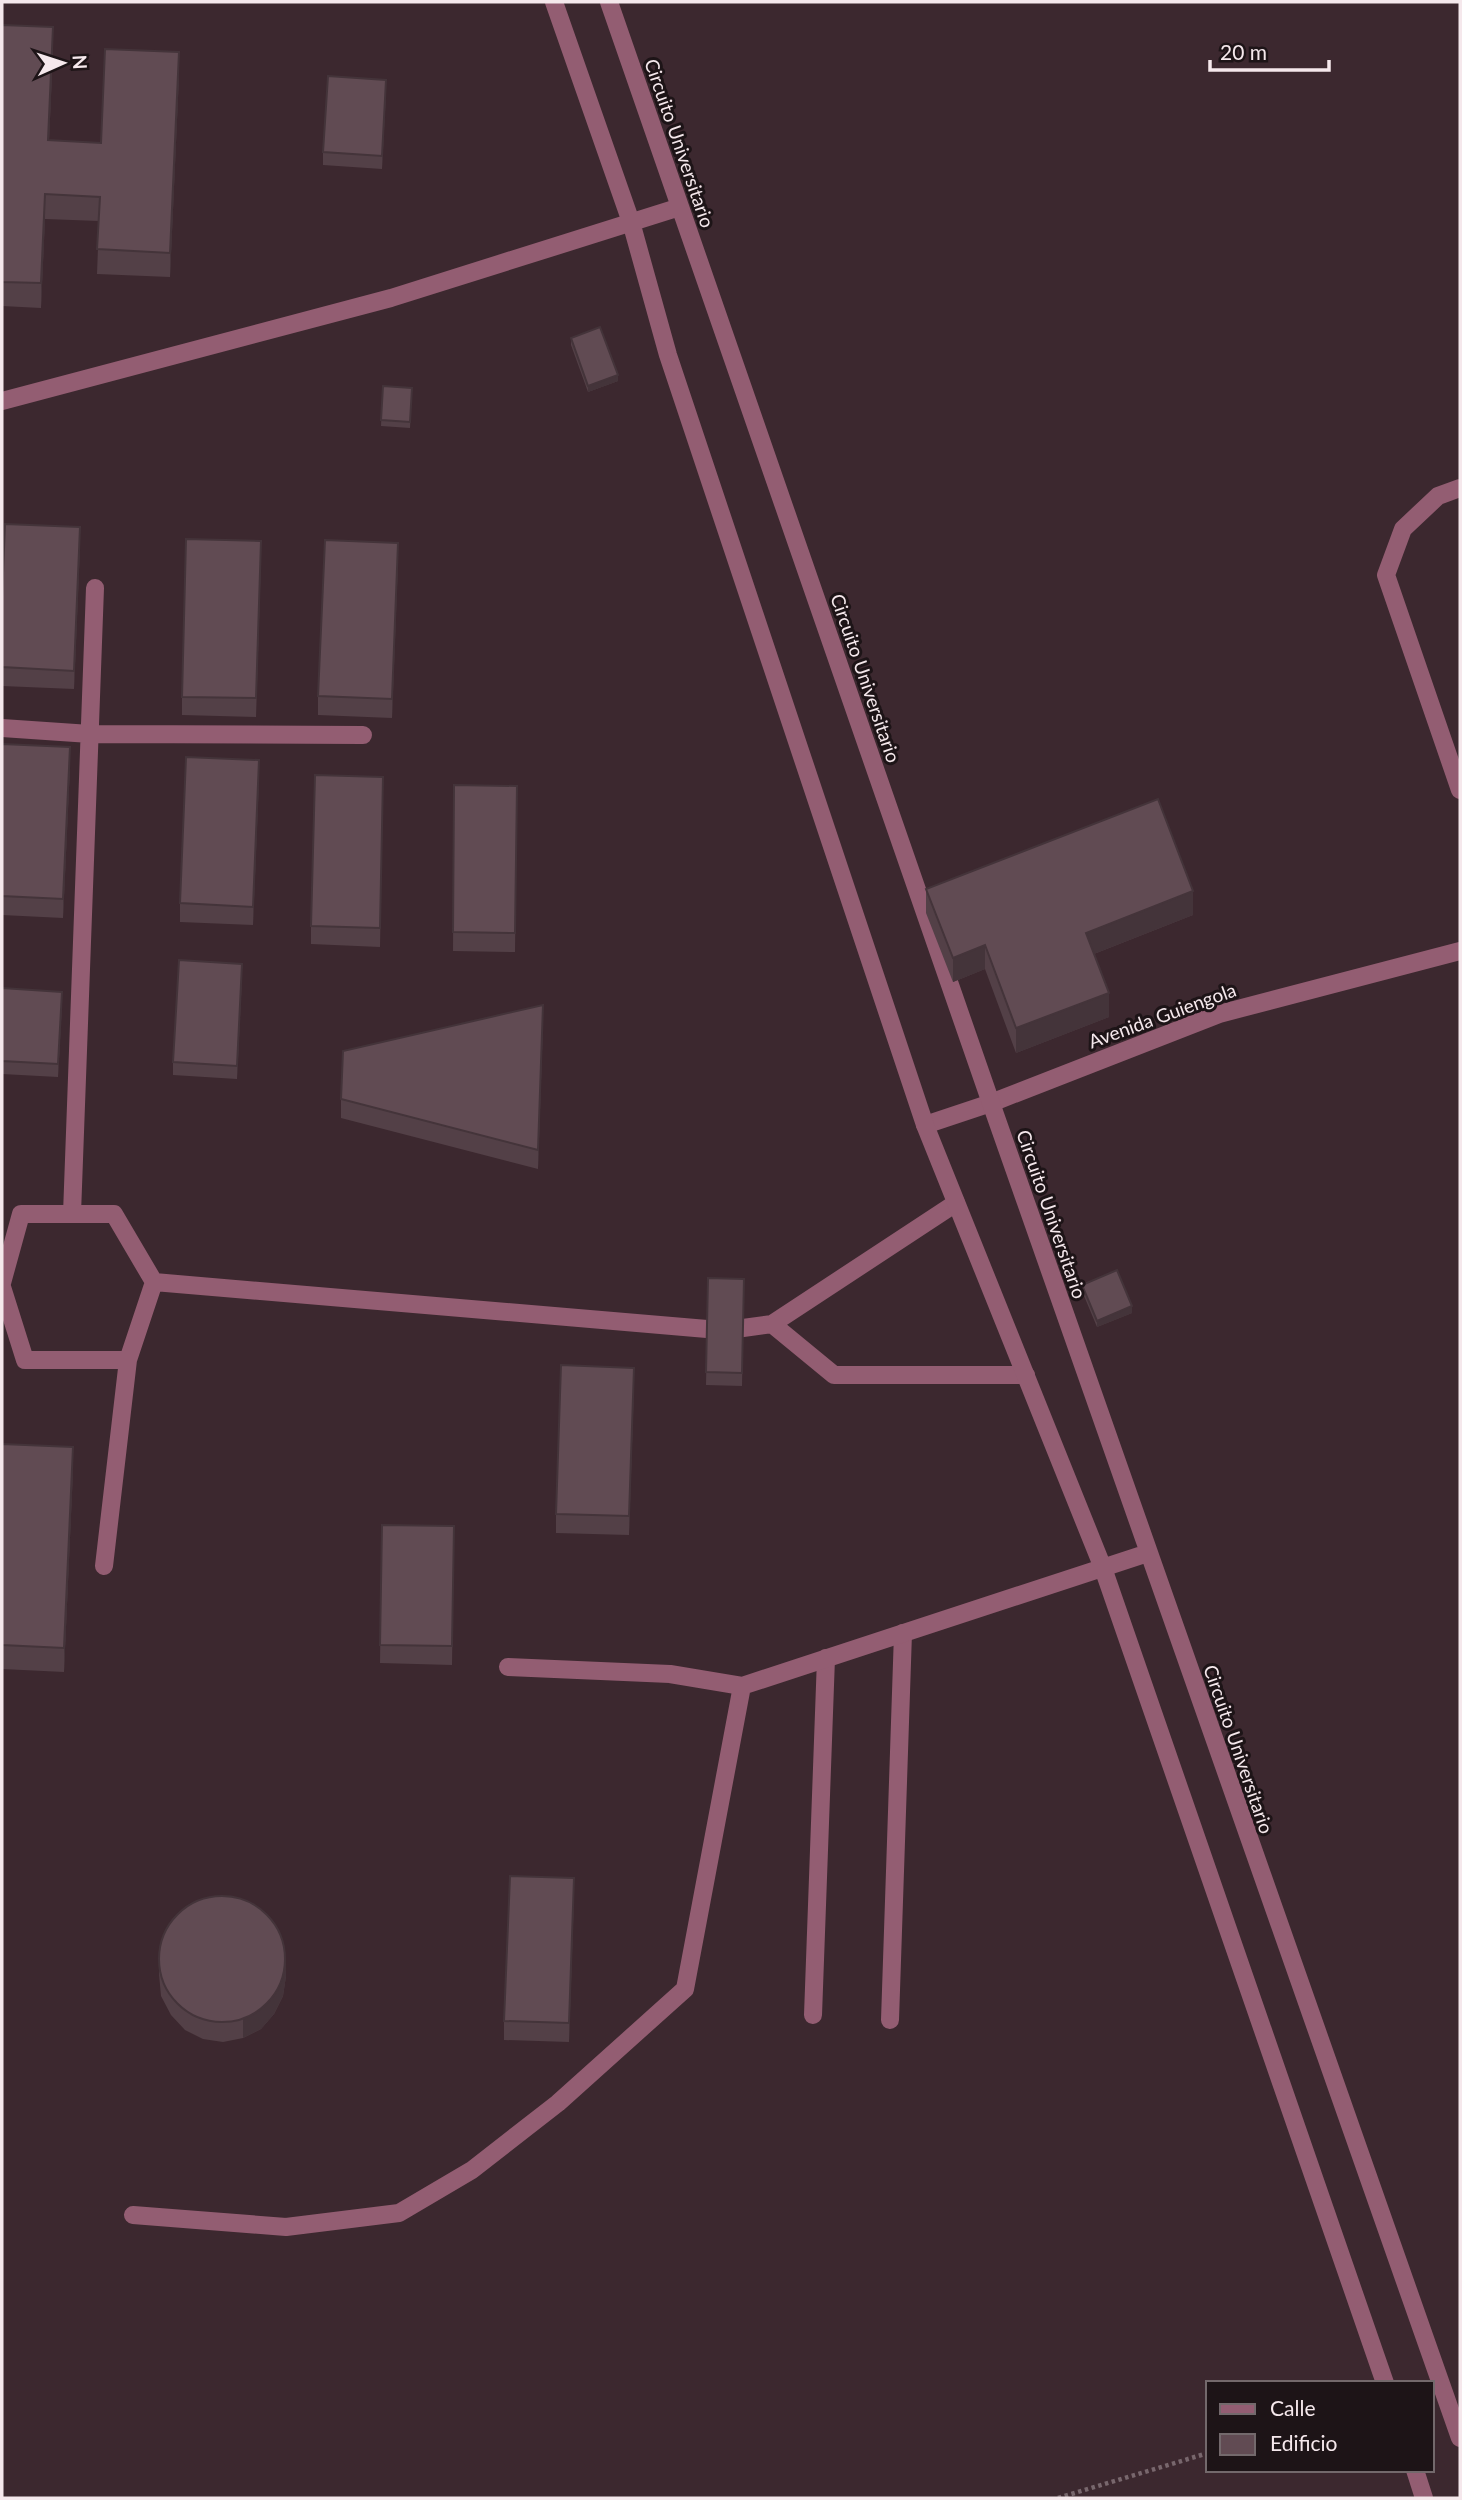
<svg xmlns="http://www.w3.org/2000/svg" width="1462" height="2500" font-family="Lato,sans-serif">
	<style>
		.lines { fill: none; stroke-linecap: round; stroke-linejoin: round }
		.path { stroke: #78676d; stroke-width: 4.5; stroke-dasharray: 3.5 3.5; stroke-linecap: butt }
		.service { stroke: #935d72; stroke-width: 18 }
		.minor { stroke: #935d72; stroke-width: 18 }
		.wall { fill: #534047 }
		.shaded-wall { fill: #44343a }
		.building { fill: #614b53; stroke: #44343a; stroke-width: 2 }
		.labels { text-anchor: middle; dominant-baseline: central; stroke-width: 6; stroke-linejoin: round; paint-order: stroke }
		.street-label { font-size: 19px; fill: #f5e8ec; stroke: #1d1417 }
	</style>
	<rect width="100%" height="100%" fill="#3c282f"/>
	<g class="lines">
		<path class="path" d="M1058 2498 1208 2453"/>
		<path class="service" d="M1460 488 1438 496 1403 529 1386 575 1460 790
			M2 728 90 734 363 735
			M925 1125 991 1103 1219 1014 1460 951
			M72 1214 95 588
			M2 1283 21 1214H114L154 1282
			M2 1287 25 1360H128
			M772 1324 834 1375H1026
			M743 1328 772 1324 956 1203
			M104 1566 128 1360 154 1282 707 1329
			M813 2015 826 1658
			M890 2020 903 1633"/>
		<path class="minor" d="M554 2 631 222 668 355 925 1125 1103 1568 1385 2383
			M609 2 991 1103 1460 2438
			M2 401 391 298 680 207
			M508 1667 670 1674 742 1686 1148 1553
			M133 2215 286 2227 399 2213 472 2170 558 2103 685 1989 742 1686
			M1415 2470 1424 2498"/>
	</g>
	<path class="wall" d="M2 25 53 52 49 141 101 143 179 76 170 277 97 274 99 221 45 219 41 308 2 306Z
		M386 93 382 169 323 165V152Z
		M571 338 618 381 588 392 571 345Z
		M383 386 412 388 410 428 381 426Z
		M80 546 74 689 2 686V597Z
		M261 560 256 717 182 715V697Z
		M398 562 392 718 318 715V696Z
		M2 744 70 766 63 918 2 915Z
		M383 777 380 947 311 944V926Z
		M259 779 253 925 180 922V903Z
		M454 785 517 786 515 952 453 951Z
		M926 889 1193 915 1094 954 1109 1017 1016 1053 985 969 953 982 926 913Z
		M242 977 237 1079 173 1075V1062Z
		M2 988 62 1004 58 1077 2 1074Z
		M543 1024 538 1169 341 1118V1099Z
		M708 1278 744 1279 742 1386 706 1385Z
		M1082 1285 1132 1313 1097 1327 1082 1291Z
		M634 1386 629 1535 556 1533V1514Z
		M2 1444 73 1471 64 1672 2 1669Z
		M382 1525 454 1526 452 1665 380 1663Z
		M574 1897 569 2042 504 2040V2021Z
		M159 1955 286 1976 283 1996 274 2014 261 2029 243 2038 223 2042 203 2039 185 2030 171 2015 161 1996 159 1974Z"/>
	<path class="shaded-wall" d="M53 27V52L48 165V140Z
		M179 52V76L170 277V253Z
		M386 80V93L382 169V156Z
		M45 194V219L41 308V283Z
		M618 375V381L588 392V386Z
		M80 527V546L74 689V671Z
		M398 543V562L392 718V699Z
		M70 747V766L63 918V899Z
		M259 760V779L253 925V907Z
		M1193 891V915L1086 957V933Z
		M985 945V969L953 982V958Z
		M242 964V977L237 1079V1066Z
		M62 992V1004L58 1077V1064Z
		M1109 993V1017L1016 1053V1028Z
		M543 1005V1024L538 1169V1150Z
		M1132 1306V1313L1097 1327V1321Z
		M634 1368V1386L629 1535V1516Z
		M73 1447V1471L64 1672V1648Z
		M574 1878V1897L569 2042V2023Z
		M286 1958V1976L283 1996 274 2014 261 2029 243 2038V2019Z"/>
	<path class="building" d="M2 25 53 27 48 140 101 143 105 49 179 52 170 253 97 249 100 197 45 194 41 283 2 282Z
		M328 76 386 80 382 156 323 152Z
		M600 327 618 375 588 386 571 338Z
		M383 386 412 388 410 422 381 420Z
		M5 524 80 527 74 671 2 667V597Z
		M186 539 261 541 256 698 182 697Z
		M325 540 398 543 392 699 318 696Z
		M2 744 70 747 63 899 2 896Z
		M186 757 259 760 253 907 180 903Z
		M315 775 383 777 380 928 311 926Z
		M454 785 517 786 515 933 453 932Z
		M1158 799 1193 891 1086 933 1109 993 1016 1028 985 945 953 958 926 889Z
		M179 960 242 964 237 1066 173 1062Z
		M2 988 62 992 58 1064 2 1061Z
		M543 1005 538 1150 341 1099 343 1051Z
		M1117 1270 1132 1306 1097 1321 1082 1285Z
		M708 1278 744 1279 742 1373 706 1372Z
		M561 1365 634 1368 629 1516 556 1514Z
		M2 1444 73 1447 64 1648 2 1645Z
		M382 1525 454 1526 452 1646 380 1645Z
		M510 1876 574 1878 569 2023 504 2021Z
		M159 1959a63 63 0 1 1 126 0a63 63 0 1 1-126 0Z"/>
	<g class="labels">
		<g class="street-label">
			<text transform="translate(680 143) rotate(71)">Circuito Universitario</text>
			<text transform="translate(866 678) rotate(71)">Circuito Universitario</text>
			<text transform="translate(1162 1015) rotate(-20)">Avenida Guiengola</text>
			<text transform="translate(1052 1214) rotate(71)">Circuito Universitario</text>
			<text transform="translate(1239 1749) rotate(71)">Circuito Universitario</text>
		</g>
	</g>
	<rect width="1462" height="2500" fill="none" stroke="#f5e8ec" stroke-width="7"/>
	<rect x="1206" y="2381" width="228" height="91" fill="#1d1417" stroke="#73696c" stroke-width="2"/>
	<rect x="1220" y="2404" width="35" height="10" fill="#935d72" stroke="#73696c" stroke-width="2"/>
	<text x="1270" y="2416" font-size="21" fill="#f5e8ec">Calle</text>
	<rect x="1220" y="2434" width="35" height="21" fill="#614b53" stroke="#73696c" stroke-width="2"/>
	<text x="1270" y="2451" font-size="21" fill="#f5e8ec">Edificio</text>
	<g transform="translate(63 63) rotate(87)" stroke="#1d1417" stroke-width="5" paint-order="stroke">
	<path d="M0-5L12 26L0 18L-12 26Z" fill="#f5e8ec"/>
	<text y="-10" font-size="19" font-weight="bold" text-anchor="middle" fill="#f5e8ec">N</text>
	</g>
	<path d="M1210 60v10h119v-10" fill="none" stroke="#f5e8ec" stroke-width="3.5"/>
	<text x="1220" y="60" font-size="21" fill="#f5e8ec" stroke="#1d1417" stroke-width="5" paint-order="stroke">20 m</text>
</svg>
